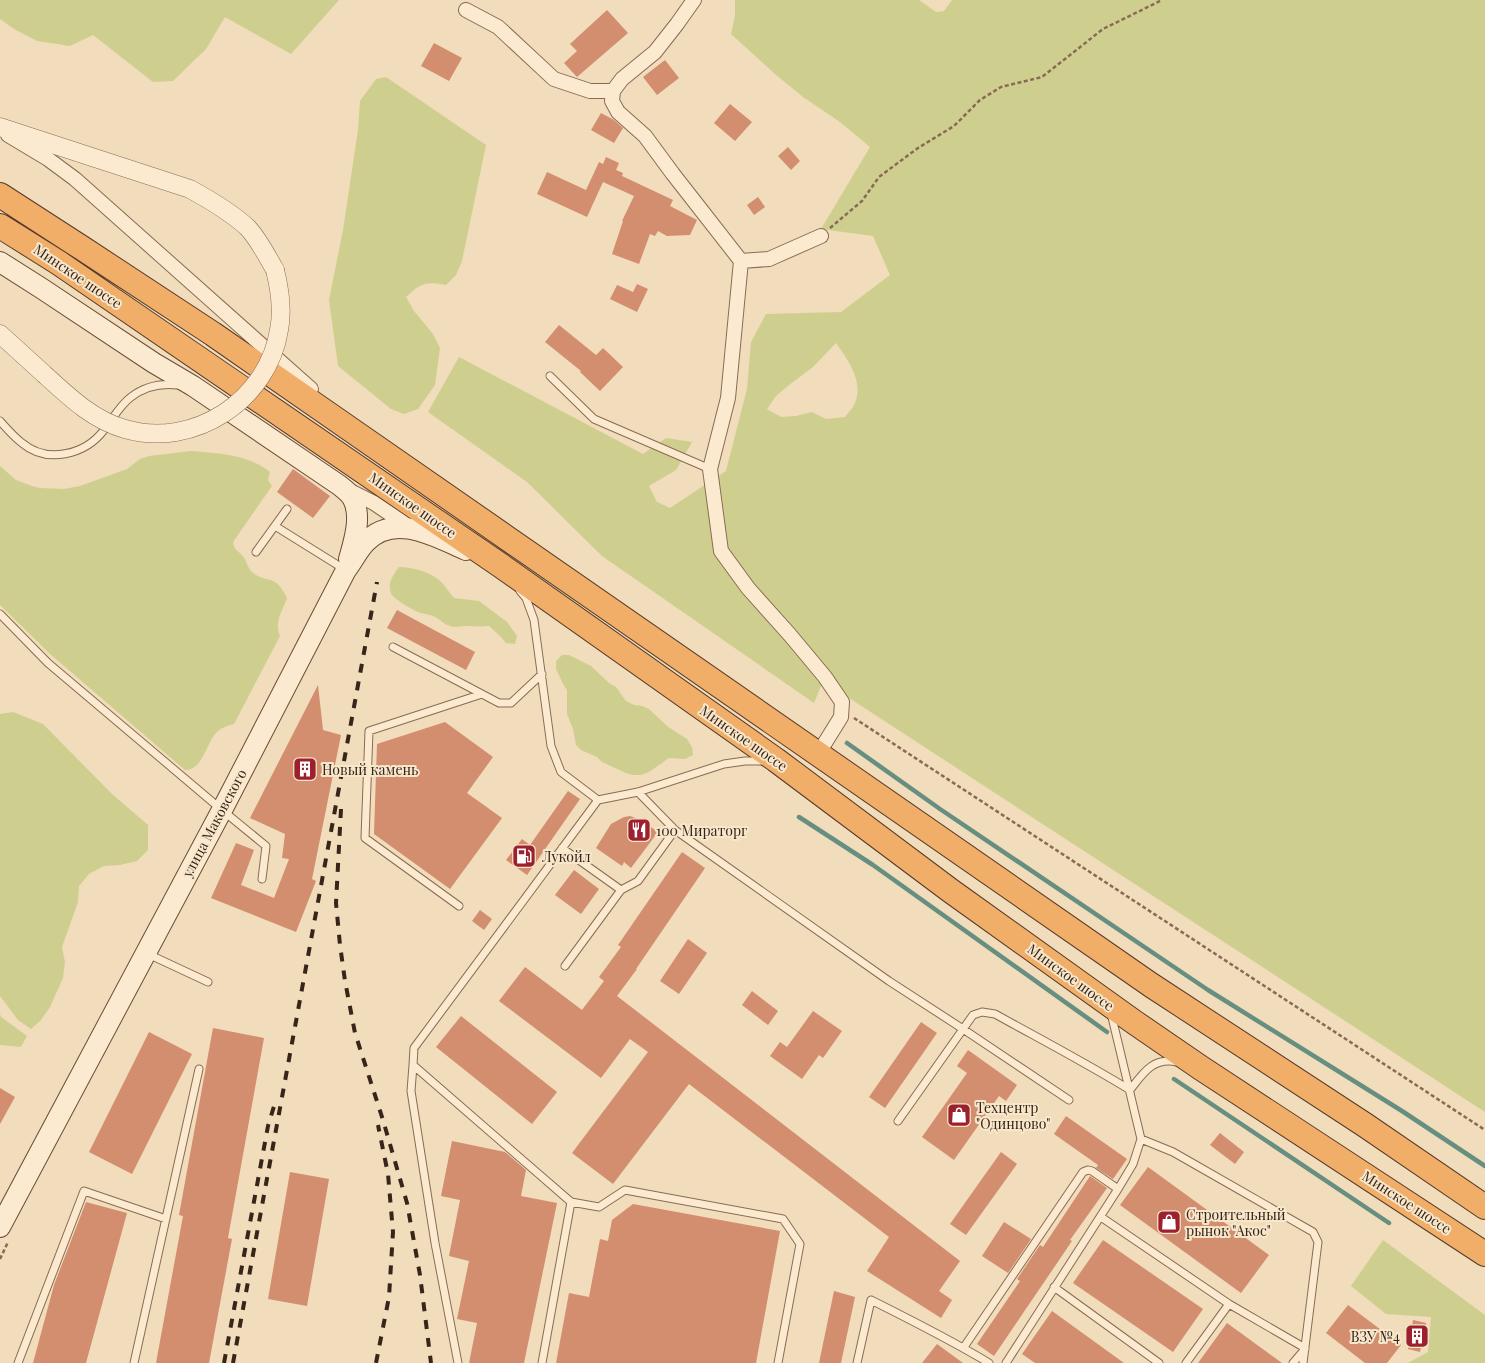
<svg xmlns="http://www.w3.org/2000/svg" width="1485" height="1363" font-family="'Playfair Display',serif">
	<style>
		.green { fill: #cecf8f; fill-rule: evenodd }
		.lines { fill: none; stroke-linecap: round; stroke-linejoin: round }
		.stream { stroke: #678f81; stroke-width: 4.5 }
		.building { fill: #d28e6e }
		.service-casing { stroke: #896b54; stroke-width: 9 }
		.minor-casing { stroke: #896b54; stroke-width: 16 }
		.tertiary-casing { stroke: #896b54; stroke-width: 19 }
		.secondary-casing { stroke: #6b4c37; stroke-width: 22 }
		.trunk-casing { stroke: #563a29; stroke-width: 26 }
		.path { stroke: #896b54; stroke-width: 2.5; stroke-dasharray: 4 2.5; stroke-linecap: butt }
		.service { stroke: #fbeacf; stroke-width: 7 }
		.minor { stroke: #fbeacf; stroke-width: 14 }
		.tertiary { stroke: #fbeacf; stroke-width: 18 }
		.secondary { stroke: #fbeacf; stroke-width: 20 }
		.trunk { stroke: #f0ae69; stroke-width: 24 }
		.rail { stroke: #37251a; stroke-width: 4; stroke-dasharray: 9 9; stroke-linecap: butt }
		.tertiary-bridge-casing { stroke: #896b54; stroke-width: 19; stroke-linecap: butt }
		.tertiary-bridge { stroke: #fbeacf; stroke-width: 18 }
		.labels { text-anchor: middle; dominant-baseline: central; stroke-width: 4; stroke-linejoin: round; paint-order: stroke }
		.street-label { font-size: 14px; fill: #37251a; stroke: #f8e7cb }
		.poi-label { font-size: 14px; fill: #37251a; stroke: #f8e7cb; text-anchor: start }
	</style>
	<rect width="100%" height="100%" fill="#f1dcbb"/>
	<path class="green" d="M0 0H339L291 54 225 17 206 49 173 81 153 82 93 35 70 46 37 41 14 29 0 19Z
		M735 0H919L936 12 944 11 952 0H1485V1112L823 681 814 703 602 556 527 482 428 412 459 357 643 454 666 438 692 442 676 470 649 486 657 502 670 508 726 471 747 389 751 342 766 314 841 312 890 275 873 236 821 229 870 147 840 122 803 97 775 74 731 34 735 16ZM836 343C848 360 865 383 854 405 852 409 848 413 845 417L826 419 812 412 796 416 781 417 767 409 776 396 789 385 813 367Z
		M386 77 486 145 462 261 456 275 446 285C427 281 420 283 406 297L414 311 433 334 440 348 435 385 418 409 404 414 391 409 338 366 329 300 343 230 358 130 360 101 376 79Z
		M191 451C220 454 245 453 270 472L268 480 272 486 233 542C235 551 236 549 241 554 246 559 247 566 251 571 266 585 275 572 287 598 282 613 274 621 280 636L234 724C229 725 223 727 218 731 206 741 204 770 185 770L50 654 0 605V466L16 480 32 486 40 488 64 489 80 486 127 469 140 459 149 456Z
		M399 567C411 567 427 571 438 579 444 584 449 592 454 598L479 601 507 622 517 636 515 644 506 643 500 636 489 626C480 627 473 626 465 626 460 626 455 628 450 626 443 624 439 618 433 616 428 614 423 614 418 612 413 610 394 599 392 595 386 585 393 575 399 567Z
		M562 655H569L591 666 609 683 616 687 626 701 634 705 642 706 649 709 667 726 687 739 692 747 693 755 685 759 669 758 649 772 641 775H633L626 773 602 762 597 757 581 750 576 745 573 729 567 714V690L563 684 556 669V661Z
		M13 712 43 724 112 794 148 825V850L137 861 120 865 104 866 89 874 79 886 78 902 62 947 65 962 63 978 50 1007 41 1020 31 1029 18 1020 0 996V714Z
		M0 1014 1 1017 27 1036 21 1047 0 1045Z
		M1383 1240 1485 1315V1363H1408L1428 1352 1431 1317 1386 1314 1351 1286Z"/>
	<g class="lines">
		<path class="stream" d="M847 743 940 809 1208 990 1402 1111 1485 1166
			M799 817 873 865 1107 1032
			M1174 1079 1389 1223"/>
	</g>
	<path class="building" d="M607 10 628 33 577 77 564 63 577 51 570 44Z
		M434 43 462 58 449 81 421 66Z
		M665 60 679 78 657 95 643 77Z
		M730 104 752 122 735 141 714 123Z
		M601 113 614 120 623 128 614 143 591 130Z
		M788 147 800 161 791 170 778 156Z
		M606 157 619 163 616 170 623 173 622 176 673 200 670 206 697 220 690 235 667 236 658 231 655 236 650 234 639 264 612 254 623 221H622L634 196 603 182 587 217 537 194 547 172 586 190 599 162 603 164Z
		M758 197 765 207 754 215 747 205Z
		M637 284 648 289 637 312 610 299 617 285 633 292Z
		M559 325 596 355 603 348 623 367 600 391 580 372 581 371 545 342Z
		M293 469 330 496 313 518 277 492Z
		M397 610 475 652 466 670 387 628Z
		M318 685 323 730 341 735 312 879 316 881 296 932 211 898 236 843 254 850 241 885 274 898 289 859 282 858 285 834 250 818Z
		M445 722 493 757 467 793 502 818 450 889 374 834 377 744Z
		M568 791 580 799 527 875 506 860 522 839 530 845Z
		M630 816 646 822 645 823 658 832 631 868 624 862 622 866 596 848 611 824 624 817Z
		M682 852 705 868 636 969H637L617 996 960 1261 939 1291 952 1300 941 1318 867 1271 889 1237 689 1084 613 1184 572 1153 648 1052 630 1039 601 1078 499 1001 525 967 582 1010 604 981 599 977 621 947 618 945Z
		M574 870 599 889 581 914 555 895Z
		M480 910 492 919 484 930 472 921Z
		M688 939 707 953 679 994 660 981Z
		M752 991 778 1011 768 1025 742 1005Z
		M813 1011 842 1031 823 1058 819 1055 802 1079 770 1056 780 1042 787 1047Z
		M461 1016 557 1092 532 1124 436 1047Z
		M921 1022 937 1033 885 1108 869 1097Z
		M213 1028 264 1038 228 1238 232 1239 209 1363H156L183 1216 179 1215Z
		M149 1032 192 1054 132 1174 89 1152Z
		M968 1050 1017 1085 1006 1101 999 1096 954 1160 922 1137 967 1073 957 1066Z
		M0 1088 15 1097 0 1124Z
		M1066 1116 1127 1159 1113 1179 1096 1168 1098 1165 1054 1134Z
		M1220 1133 1244 1152 1235 1164 1210 1145Z
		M452 1141 505 1152 526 1170 521 1196 557 1203 524 1363H469L477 1323 457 1319 469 1261 449 1256 460 1200 441 1196Z
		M1001 1152 1017 1164 966 1235 950 1224Z
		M1148 1167 1269 1255 1241 1293 1120 1205Z
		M290 1172 329 1179 307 1306 268 1299Z
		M1090 1176 1107 1188 1070 1240 1072 1241 994 1356 977 1344 1020 1281 1017 1279 1040 1245 1043 1247Z
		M86 1202 127 1213 86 1363H33L54 1285Z
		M633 1204 780 1231 756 1363H556L569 1293 589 1297 600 1239 608 1241 612 1220Z
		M1004 1222 1031 1239 1008 1273 982 1256Z
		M1103 1240 1203 1309 1173 1352 1073 1283Z
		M834 1291 855 1297 841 1363H819Z
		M1348 1305 1401 1345 1387 1363H1365L1326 1333Z
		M1052 1311 1124 1363H1035L1022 1354Z
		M1413 1320 1426 1323 1420 1352 1408 1349Z
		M1227 1323 1282 1363H1198Z
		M937 1344 963 1363H922Z"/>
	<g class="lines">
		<g class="service-casing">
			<path id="service" d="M550 376 594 419 710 469
				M0 421C7 429 14 437 22 443 47 464 85 455 104 430 113 419 119 406 131 397 145 386 161 383 178 385
				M275 526 344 569
				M256 552 287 509
				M520 591 526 598 534 620 551 746 561 772 598 800 638 792 724 764 745 761H765
				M0 614 48 663 222 810 266 846 262 879
				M393 647 499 703H511L542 674
				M638 792 675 830 889 981 963 1029 1069 1100
				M598 800 414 1048 413 1065 571 1202 599 1207 625 1190 783 1219 800 1244 778 1363
				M562 848 621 890 638 881 675 830
				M459 906 365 838 369 731 482 694
				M148 954 208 982
				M565 966 621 890
				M413 1065 411 1091 435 1243 458 1363
				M1130 1090C1143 1073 1153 1057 1177 1062
				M898 1121 973 1015 982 1012 995 1014C1040 1039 1086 1063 1130 1090
				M1141 1139 1173 1152 1313 1232 1318 1242 1303 1363
				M1101 1217 1229 1304 1186 1363
				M1054 1287 1159 1363
				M1229 1304 1305 1348
				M964 1347 1083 1172 1088 1170 1092 1171 1118 1189
				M18 1363 84 1191 166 1219
				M134 1363 199 1069
				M542 1363 571 1202
				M857 1363 871 1300C911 1320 951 1340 989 1363
				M1006 1363 1118 1189 1133 1164 1141 1139 1111 1013
				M1293 1363 1305 1349"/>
		</g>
		<g class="minor-casing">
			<path id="minor" d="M466 10 498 27 554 79 590 91H613L612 101 618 112 645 136 673 174 741 261 728 398 710 469 721 551 748 588 790 635 825 677 842 702 841 717 818 754
				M613 91 622 79 655 52 677 24 694 0
				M8 135 48 159 75 179 311 389
				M741 261 769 259 821 236
				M346 489 374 503 411 528"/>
		</g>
		<g class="tertiary-casing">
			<path id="tertiary" d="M0 127 190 189C210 200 231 212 248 228 259 240 267 256 275 270
				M0 334 44 374"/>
		</g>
		<g class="secondary-casing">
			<path id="secondary" d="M0 262 41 288 154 363 193 386 339 485C344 489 350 493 353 499 362 517 354 541 349 559
				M0 1227 222 810 346 570C353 561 358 550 366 542 394 512 436 537 466 550"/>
		</g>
		<g class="trunk-casing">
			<path id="trunk" d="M0 195 82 248 213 334 1151 985 1365 1125 1485 1207
				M0 226 59 263 500 565 776 760 951 891 1134 1022 1201 1068 1485 1254"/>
		</g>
		<path class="path" d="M830 228 862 201 879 177 918 148 954 126 980 100 1001 87 1042 77 1103 29 1162 0
			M854 718 1485 1130
			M0 1259 8 1242"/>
		<use href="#service" class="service"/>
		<use href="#minor" class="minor"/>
		<use href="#tertiary" class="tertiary"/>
		<use href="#secondary" class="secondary"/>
		<use href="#trunk" class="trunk"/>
		<path class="rail" d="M341 809 336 903 340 945 345 981 355 1033 383 1120 407 1203 420 1275 431 1363
			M224 1363 268 1126 275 1103
			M233 1363 377 582
			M376 1363 389 1297 393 1232 388 1174 378 1125"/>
		<g class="tertiary-bridge-casing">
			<path id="tertiary-bridge" d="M44 374C69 397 93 420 125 429 194 449 268 400 279 330 283 310 280 290 275 270"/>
		</g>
		<use href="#tertiary-bridge" class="tertiary-bridge"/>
	</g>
	<defs>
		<g id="building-square" transform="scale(1.25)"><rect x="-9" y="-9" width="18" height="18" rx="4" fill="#9c202d" stroke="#f8e7cb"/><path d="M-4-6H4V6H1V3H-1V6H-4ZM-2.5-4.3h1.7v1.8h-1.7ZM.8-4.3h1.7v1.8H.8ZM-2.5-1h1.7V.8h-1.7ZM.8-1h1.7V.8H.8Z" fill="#fff"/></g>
		<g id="restaurant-square" transform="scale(1.25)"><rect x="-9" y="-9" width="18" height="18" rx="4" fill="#9c202d" stroke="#f8e7cb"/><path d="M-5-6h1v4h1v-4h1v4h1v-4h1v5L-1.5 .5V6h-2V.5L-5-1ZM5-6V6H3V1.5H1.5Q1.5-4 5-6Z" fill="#fff"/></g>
		<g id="fuel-square" transform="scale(1.25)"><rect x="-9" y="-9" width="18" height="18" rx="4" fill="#9c202d" stroke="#f8e7cb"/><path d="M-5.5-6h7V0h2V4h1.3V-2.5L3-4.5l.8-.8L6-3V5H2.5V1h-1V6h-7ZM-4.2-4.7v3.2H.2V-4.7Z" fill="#fff"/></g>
		<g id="shop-square" transform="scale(1.25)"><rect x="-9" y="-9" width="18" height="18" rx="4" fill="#9c202d" stroke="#f8e7cb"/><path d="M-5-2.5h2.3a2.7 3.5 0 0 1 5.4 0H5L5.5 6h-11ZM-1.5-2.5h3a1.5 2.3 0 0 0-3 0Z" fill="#fff"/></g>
	</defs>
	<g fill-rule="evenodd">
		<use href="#building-square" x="305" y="769"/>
		<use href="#restaurant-square" x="639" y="830"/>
		<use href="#fuel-square" x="524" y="856"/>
		<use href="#shop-square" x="959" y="1115"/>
		<use href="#shop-square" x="1169" y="1222"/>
		<use href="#building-square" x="1417" y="1336"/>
	</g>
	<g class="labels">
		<g class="street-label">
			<text transform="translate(78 276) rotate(34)">Минское шоссе</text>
			<text transform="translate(413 505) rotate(35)">Минское шоссе</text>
			<text transform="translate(744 738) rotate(35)">Минское шоссе</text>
			<text transform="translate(214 823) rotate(-62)">улица Маковского</text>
			<text transform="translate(1071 977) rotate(36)">Минское шоссе</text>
			<text transform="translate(1407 1202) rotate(33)">Минское шоссе</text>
		</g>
		<g class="poi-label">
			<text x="322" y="769">Новый камень</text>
			<text x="656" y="830">100 Мираторг</text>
			<text x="542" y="856">Лукойл</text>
			<text x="976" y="1107">Техцентр<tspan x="976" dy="16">"Одинцово"</tspan></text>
			<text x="1186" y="1214">Строительный<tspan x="1186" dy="16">рынок "Акос"</tspan></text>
			<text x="1400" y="1336" text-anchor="end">ВЗУ №4</text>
		</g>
	</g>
</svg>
